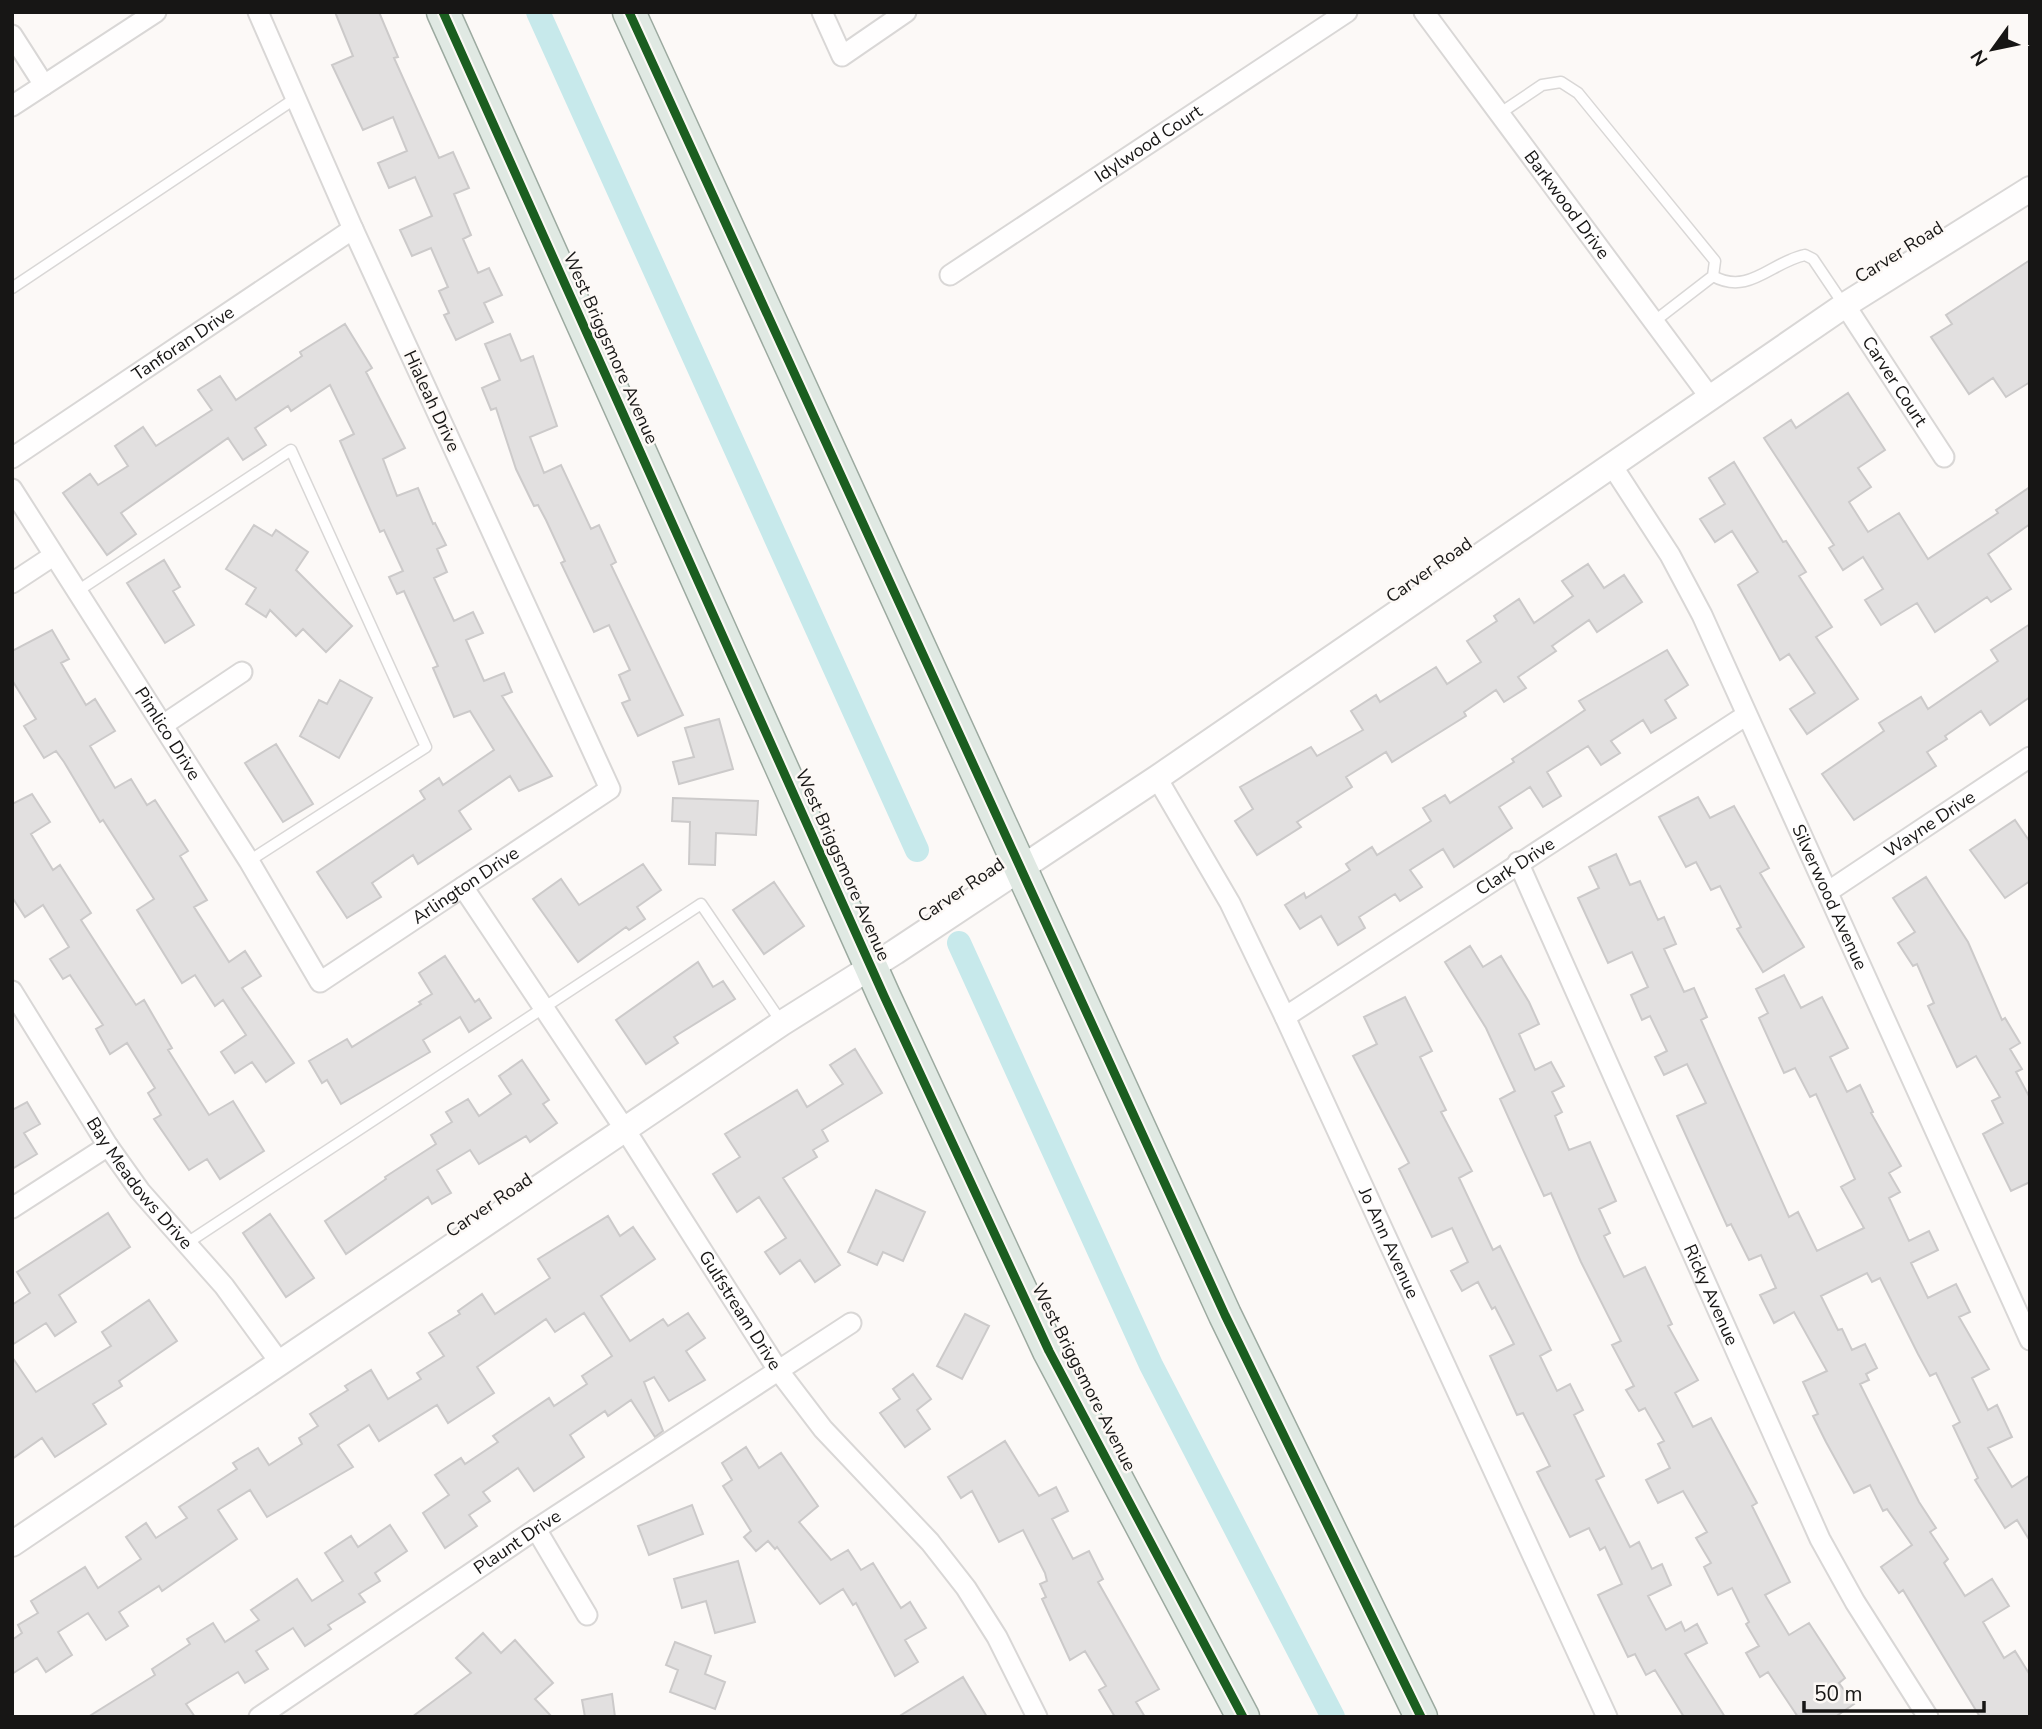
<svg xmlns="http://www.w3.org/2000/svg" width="2042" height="1729" font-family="'Nunito Sans',sans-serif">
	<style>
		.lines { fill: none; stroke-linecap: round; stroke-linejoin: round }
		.canal { stroke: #c7e9eb; stroke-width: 24 }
		.building { fill: #e2e0e0; stroke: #cccaca; stroke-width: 2 }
		.service-casing { stroke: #d9d7d6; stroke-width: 13 }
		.minor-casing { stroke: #d9d7d6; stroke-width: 23 }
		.tertiary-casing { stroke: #d9d7d6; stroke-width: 28 }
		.primary-casing { stroke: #9caaa0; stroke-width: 35 }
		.service { stroke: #fffefe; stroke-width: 10 }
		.minor { stroke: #fffefe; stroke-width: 19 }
		.tertiary { stroke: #fffefe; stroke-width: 24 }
		.primary { stroke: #e0e9e3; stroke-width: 32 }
		.cycleway-casing { stroke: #fdf9f6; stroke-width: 13 }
		.cycleway { stroke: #1b5e20; stroke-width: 9 }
		.labels { text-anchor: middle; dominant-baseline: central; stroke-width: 5; stroke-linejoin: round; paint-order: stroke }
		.street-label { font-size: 18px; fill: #171615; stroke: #fdf9f6 }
	</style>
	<rect width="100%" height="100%" fill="#fcf9f7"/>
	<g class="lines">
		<path class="canal" d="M538 12 917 850
			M959 943 1151 1365 1333 1717"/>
	</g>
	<path class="building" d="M335 12H379L398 57 394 58 439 158 453 152 469 188 454 194 471 235 463 239 478 273 489 268 502 295 484 303 493 322 456 340 444 315 449 313 439 291 448 287 431 248 412 256 400 230 432 216 415 177 389 188 378 163 407 151 393 117 363 130 332 65 353 56Z
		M2030 260V382L2006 397 1993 378 1969 394 1931 337 1952 324 1946 315Z
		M345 324 372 368 366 372 405 448 383 459 397 496 418 488 433 524 435 523 446 545 437 549 447 572 434 578 454 621 473 612 483 633 466 640 484 681 504 673 512 692 502 696 552 776 519 791 510 776 459 811 471 829 418 864 413 855 372 883 381 897 347 918 317 872 425 799 420 791 439 778 443 785 494 750 470 711 454 717 433 668 438 666 404 591 397 594 389 577 403 571 384 530 380 532 340 441 354 434 330 385 291 411 288 406 255 428 266 445 243 460 228 438 121 513 136 534 107 555 63 493 90 474 98 485 128 466 115 446 143 427 156 446 212 410 198 390 220 376 236 400 302 356 300 352Z
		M510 334 521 361 533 356 557 426 530 437 544 473 561 465 591 529 599 525 616 562 611 565 683 715 638 736 622 703 630 700 619 675 630 670 609 625 594 632 561 563 565 561 546 520 538 505 534 506 516 469 496 408 491 410 482 388 500 380 485 344Z
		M1848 393 1885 450 1858 468 1871 487 1849 502 1868 532 1899 513 1928 559 1998 513 1996 510 2030 487V524L1988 554 2011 589 1991 602 1987 597 1935 632 1917 603 1881 625 1865 600 1883 589 1863 557 1843 570 1829 548 1834 545 1764 438 1791 420 1796 428Z
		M1734 462 1783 542 1786 541 1806 572 1799 576 1832 627 1816 637 1858 699 1807 734 1790 709 1815 693 1789 654 1780 660 1738 585 1758 572 1732 531 1715 542 1700 519 1725 504 1709 478Z
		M254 525 272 536 276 530 308 552 296 570 352 626 326 652 303 629 296 636 270 610 266 617 246 604 256 588 226 569Z
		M164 560 180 587 173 591 194 625 165 643 127 583Z
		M1588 564 1604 588 1624 575 1642 602 1597 632 1589 620 1552 646 1556 651 1518 677 1526 688 1504 702 1496 690 1464 712 1466 716 1392 762 1386 752 1346 777 1352 787 1297 822 1301 827 1257 855 1235 821 1253 809 1240 787 1311 747 1317 756 1363 730 1351 711 1376 695 1380 702 1436 667 1447 684 1481 662 1467 641 1497 621 1494 616 1519 599 1534 623 1573 596 1562 581Z
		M2030 624V697L1990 725 1981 711 1945 736 1947 739 1927 752 1936 766 1854 820 1822 774 1884 731 1879 723 1921 697 1928 709 1998 661 1991 650Z
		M52 630 69 659 61 663 86 705 95 699 115 731 90 746 115 788 131 779 147 805 155 800 188 851 180 856 207 900 194 907 229 962 245 951 261 976 242 988 294 1063 266 1082 252 1062 235 1073 221 1052 246 1035 223 1000 215 1006 195 975 182 983 137 910 154 899 103 820 100 822 64 762 56 751 44 758 24 726 36 719 12 680V651Z
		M1667 650 1688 685 1665 700 1676 718 1651 733 1643 720 1611 741 1620 753 1601 765 1588 746 1547 772 1561 796 1543 807 1530 787 1499 807 1512 828 1454 867 1443 849 1410 870 1422 887 1400 901 1395 894 1359 917 1365 928 1338 945 1321 916 1300 929 1285 905 1304 893 1306 898 1350 870 1346 864 1372 847 1377 855 1431 821 1423 808 1445 795 1450 803 1514 762 1512 759 1585 710 1579 701Z
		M340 680 372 698 339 758 300 736 319 700 327 704Z
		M719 719 733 769 679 784 673 762 694 757 685 728Z
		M276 744 313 804 283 822 245 763Z
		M32 794 50 822 31 834 53 870 60 865 91 913 81 920 136 1005 144 1000 172 1048 168 1050 209 1115 233 1101 264 1151 220 1179 207 1159 189 1170 154 1119 161 1115 148 1093 155 1088 127 1043 110 1054 96 1029 103 1025 70 975 63 979 50 959 69 947 43 905 25 917 12 897V804Z
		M1698 797 1710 818 1734 806 1769 868 1760 873 1804 947 1763 972 1737 929 1741 927 1720 886 1711 890 1696 862 1686 867 1659 817Z
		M673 798 758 801 756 835 716 833 715 865 689 864 690 822 672 821Z
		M2015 820 2030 842V881L2005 898 1970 850Z
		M1616 854 1630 885 1640 881 1658 920 1664 917 1676 944 1664 949 1684 992 1694 988 1707 1017 1701 1020 1789 1217 1798 1212 1817 1251 1864 1228 1841 1187 1855 1179 1816 1094 1810 1097 1795 1068 1784 1073 1759 1018 1768 1013 1756 989 1784 975 1801 1008 1822 997 1848 1048 1830 1057 1847 1092 1860 1085 1873 1112 1871 1113 1901 1166 1889 1173 1900 1192 1889 1198 1909 1241 1929 1231 1938 1250 1911 1263 1928 1298 1956 1284 1970 1312 1959 1317 1989 1369 1972 1378 1988 1410 1997 1405 2012 1437 1988 1448 2012 1487 2030 1475V1541L2017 1520 2005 1528 1975 1480 1978 1478 1953 1426 1960 1422 1936 1373 1930 1376 1918 1354 1880 1278 1872 1282 1867 1273 1821 1296 1838 1330 1842 1329 1852 1350 1865 1344 1877 1368 1866 1374 1869 1380 1860 1384 1919 1502 1936 1528 1930 1532 1948 1559 1944 1563 1965 1596 1992 1579 2009 1606 1983 1622 2004 1658 2015 1651 2030 1675V1717H1980L1903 1590 1899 1593 1881 1567 1912 1545 1887 1509 1883 1511 1870 1485 1854 1493 1826 1442 1813 1416 1818 1414 1803 1382 1827 1371 1794 1312 1774 1323 1760 1295 1776 1288 1761 1255 1749 1260 1731 1224 1727 1226 1677 1116 1706 1103 1687 1064 1664 1075 1655 1057 1667 1051 1650 1016 1642 1020 1631 995 1648 987 1632 952 1608 963 1578 898 1599 888 1589 867Z
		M643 864 661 890 637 907 645 919 629 930 626 927 578 962 533 899 561 879 579 905Z
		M1926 877 1968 942 2002 1020 2005 1018 2020 1043 2010 1049 2022 1069 2016 1072 2030 1098V1182L2011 1191 1983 1134 2003 1123 1992 1101 2000 1097 1976 1056 1957 1067 1928 1006 1934 1003 1917 964 1913 966 1898 943 1915 932 1893 898Z
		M774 882 804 926 764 954 733 910Z
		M1470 946 1483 967 1501 956 1529 1002 1539 1024 1519 1034 1535 1070 1551 1062 1564 1086 1552 1092 1562 1112 1555 1116 1569 1150 1590 1142 1616 1201 1599 1209 1610 1233 1604 1236 1624 1277 1645 1267 1672 1324 1668 1326 1698 1380 1675 1393 1693 1427 1711 1418 1757 1503 1752 1506 1790 1582 1765 1595 1789 1635 1809 1623 1845 1678 1839 1683 1854 1704 1835 1717H1798L1768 1672 1760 1677 1746 1653 1759 1646 1746 1624 1749 1622 1732 1588 1718 1595 1704 1567 1711 1563 1696 1538 1707 1532 1683 1491 1658 1503 1646 1480 1670 1468 1658 1444 1664 1441 1645 1408 1639 1411 1626 1390 1634 1386 1612 1345 1621 1341 1581 1262 1551 1193 1544 1196 1500 1099 1515 1091 1486 1028 1445 962Z
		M445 956 475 1002 479 999 491 1018 469 1032 460 1017 423 1040 430 1052 341 1104 327 1080 322 1083 309 1061 347 1039 352 1047 421 1004 419 1002 432 994 419 973Z
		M698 962 713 987 723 981 735 999 674 1037 678 1043 646 1064 616 1020Z
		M1405 997 1432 1051 1420 1057 1446 1110 1441 1112 1472 1171 1459 1178 1493 1250 1500 1246 1551 1350 1540 1356 1557 1391 1570 1384 1583 1410 1574 1415 1604 1476 1596 1480 1630 1547 1639 1542 1652 1569 1662 1564 1671 1585 1648 1596 1666 1630 1681 1622 1685 1631 1697 1624 1707 1643 1685 1654 1725 1717H1684L1655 1670 1646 1675 1635 1654 1628 1657 1598 1595 1622 1584 1605 1547 1600 1550 1589 1528 1570 1537 1537 1472 1550 1466 1523 1413 1517 1415 1490 1356 1514 1344 1495 1307 1492 1309 1478 1282 1462 1291 1451 1271 1468 1262 1452 1228 1432 1237 1399 1169 1409 1163 1353 1056 1377 1044 1364 1017Z
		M855 1049 882 1093 822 1130 828 1141 813 1150 817 1157 783 1178 840 1265 815 1282 800 1260 780 1274 765 1252 786 1238 759 1197 737 1212 713 1174 740 1157 725 1134 797 1090 807 1107 843 1084 830 1065Z
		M522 1060 549 1100 543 1104 557 1123 530 1142 526 1136 479 1164 470 1150 437 1170 451 1193 432 1204 428 1197 346 1254 325 1221 386 1179 385 1177 436 1144 431 1135 452 1122 446 1112 468 1099 479 1116 511 1094 499 1076Z
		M27 1102 40 1124 24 1133 37 1154 12 1169V1110Z
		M876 1190 925 1212 903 1261 883 1252 877 1265 848 1252Z
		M108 1213 130 1247 59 1295 76 1322 55 1336 46 1323 12 1345V1305L30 1293 17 1272Z
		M270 1214 314 1278 286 1297 243 1233Z
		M608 1216 620 1236 633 1227 655 1259 601 1296 630 1341 663 1319 668 1326 688 1313 705 1338 686 1351 705 1380 669 1401 654 1377 644 1382 663 1431 655 1437 631 1400 608 1416 605 1411 570 1435 584 1457 534 1491 518 1468 483 1492 490 1501 469 1515 477 1526 445 1548 423 1513 449 1495 435 1475 461 1458 465 1464 498 1442 493 1436 549 1398 554 1406 587 1384 582 1376 612 1356 584 1313 555 1332 546 1319 477 1367 494 1393 448 1423 437 1405 379 1441 369 1425 338 1445 353 1467 267 1517 250 1490 218 1510 237 1539 162 1591 159 1586 119 1612 128 1626 106 1640 88 1613 58 1632 72 1655 46 1672 37 1658 12 1674V1640L22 1633 18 1625 38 1613 31 1601 85 1567 98 1588 141 1559 126 1537 146 1523 156 1538 187 1518 179 1507 237 1469 233 1463 258 1448 269 1465 302 1444 299 1438 318 1426 310 1414 348 1390 345 1386 371 1370 388 1399 421 1379 417 1373 444 1356 429 1333 460 1314 458 1311 482 1294 495 1314 550 1278 538 1259Z
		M149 1300 177 1341 119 1381 122 1386 93 1404 106 1424 55 1457 42 1438 12 1459V1357L36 1392 111 1346 102 1332Z
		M965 1314 989 1326 962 1379 937 1366Z
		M913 1374 931 1399 917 1410 930 1429 905 1447 880 1413 900 1399 893 1389Z
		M1005 1441 1039 1496 1056 1487 1068 1511 1052 1519 1073 1559 1089 1551 1103 1579 1098 1582 1159 1689 1136 1702 1145 1717H1115L1099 1690 1106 1686 1085 1651 1070 1660 1042 1599 1046 1597 1040 1584 1047 1581 1045 1573 1023 1530 999 1542 972 1491 961 1498 948 1477Z
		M746 1447 759 1468 781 1453 818 1506 799 1522 831 1560 848 1550 861 1570 873 1563 901 1608 910 1602 926 1628 905 1640 918 1662 895 1676 856 1603 853 1605 843 1589 820 1604 777 1547 775 1549 768 1541 756 1551 744 1537 751 1531 723 1486 732 1480 722 1463Z
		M692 1505 703 1534 649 1555 638 1526Z
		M390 1525 407 1551 375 1573 380 1581 359 1594 365 1602 328 1625 331 1629 305 1646 293 1628 256 1651 268 1669 245 1683 238 1672 186 1704 195 1717H88L155 1675 152 1669 190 1644 187 1639 213 1623 225 1642 259 1620 251 1610 297 1579 312 1601 343 1581 325 1553 351 1536 358 1547Z
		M738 1561 755 1622 715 1633 706 1601 682 1608 674 1579Z
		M483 1633 501 1653 515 1640 553 1683 535 1699 552 1717H412L471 1673 456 1658Z
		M675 1642 711 1656 705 1674 725 1682 715 1709 670 1692 678 1670 666 1665Z
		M963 1677 987 1717H898Z
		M612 1694 615 1717H585L582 1700Z"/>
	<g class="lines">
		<g class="service-casing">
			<path id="service" d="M1499 114 1542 85 1561 82 1578 93 1715 261 1713 276 1656 320
				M1713 276C1749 296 1771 262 1805 255L1813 259 1844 305
				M12 288 296 98
				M76 592 291 450 426 747 249 861
				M187 1243 701 904 782 1023"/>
		</g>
		<g class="minor-casing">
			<g id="minor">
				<path d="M822 12 842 56 906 12"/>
				<path id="s1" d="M1424 12 1709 396"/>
				<path d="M12 35 44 85"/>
				<path d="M12 106 156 12"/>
				<path id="s2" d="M950 275 1347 12"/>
				<path id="s3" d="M1845 305 1944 457"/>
				<path id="s4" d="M12 458 353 229"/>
				<path id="s5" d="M1611 464 1670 555 1702 615 2030 1340"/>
				<path id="s6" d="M12 489 249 861 320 982 610 789 353 229 258 12"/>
				<path d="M12 583 53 556"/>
				<path d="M163 725 242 672"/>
				<path id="s7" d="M1157 778 1230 903 1285 1017 1607 1717"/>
				<path id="s8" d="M1518 862 1820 1539 1855 1602 1928 1717"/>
				<path id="s9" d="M463 887 626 1131 778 1370 823 1429 930 1542 966 1588 997 1637 1037 1717"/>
				<path id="s10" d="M1829 891 2030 757"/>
				<path id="s11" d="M12 991 108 1146 140 1191 224 1286 281 1364"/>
				<path id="s12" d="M1285 1017 1745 716"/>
				<path d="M12 1208 108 1146"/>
				<path d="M536 1529 587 1615"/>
				<path id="s13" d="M259 1717 536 1529 851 1323"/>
			</g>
		</g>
		<g class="tertiary-casing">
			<path id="tertiary" d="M12 1544 782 1023 895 952 1157 778 1845 305 2030 189"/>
		</g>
		<g class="primary-casing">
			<path id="primary" d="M443 12 884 996 1049 1351 1243 1717
				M629 12 1225 1315 1421 1717"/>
		</g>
		<use href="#service" class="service"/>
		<use href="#minor" class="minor"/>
		<use href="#tertiary" class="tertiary"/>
		<use href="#primary" class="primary"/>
		<g class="cycleway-casing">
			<path id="cycleway" d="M443 12 884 996 1049 1351 1243 1717
				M629 12 1225 1315 1421 1717"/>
		</g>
		<use href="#cycleway" class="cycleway"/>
	</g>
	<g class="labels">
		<g class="street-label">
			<text stroke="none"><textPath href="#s2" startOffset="238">Idylwood Court</textPath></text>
			<text stroke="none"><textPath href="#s1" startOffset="240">Barkwood Drive</textPath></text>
			<text transform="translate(1899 252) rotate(-32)">Carver Road</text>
			<text stroke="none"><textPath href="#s4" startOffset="206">Tanforan Drive</textPath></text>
			<text transform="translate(611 348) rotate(66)">West Briggsmore Avenue</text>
			<text stroke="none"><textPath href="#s3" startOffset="91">Carver Court</textPath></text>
			<text transform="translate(432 401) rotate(65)">Hialeah Drive</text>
			<text transform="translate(1429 570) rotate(-35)">Carver Road</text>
			<text stroke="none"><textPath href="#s6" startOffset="290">Pimlico Drive</textPath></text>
			<text stroke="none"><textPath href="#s10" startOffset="121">Wayne Drive</textPath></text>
			<text transform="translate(843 865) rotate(66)">West Briggsmore Avenue</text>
			<text stroke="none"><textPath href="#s12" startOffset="275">Clark Drive</textPath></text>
			<text stroke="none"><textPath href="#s6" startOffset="756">Arlington Drive</textPath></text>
			<text transform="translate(961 890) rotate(-34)">Carver Road</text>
			<text stroke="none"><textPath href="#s5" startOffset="486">Silverwood Avenue</textPath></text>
			<text stroke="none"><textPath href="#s11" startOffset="231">Bay Meadows Drive</textPath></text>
			<text transform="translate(489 1205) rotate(-34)">Carver Road</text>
			<text stroke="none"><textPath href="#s7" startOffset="520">Jo Ann Avenue</textPath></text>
			<text stroke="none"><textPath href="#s8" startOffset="474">Ricky Avenue</textPath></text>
			<text stroke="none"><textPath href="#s9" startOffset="506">Gulfstream Drive</textPath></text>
			<text transform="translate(1084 1377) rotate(63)">West Briggsmore Avenue</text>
			<text stroke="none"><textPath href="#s13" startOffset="312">Plaunt Drive</textPath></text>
		</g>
	</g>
	<rect width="2042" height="1729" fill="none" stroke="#171615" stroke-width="28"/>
	<g transform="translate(1993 49) rotate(237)" stroke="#fdf9f6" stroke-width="5" paint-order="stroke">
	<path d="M0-5L12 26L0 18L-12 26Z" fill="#171615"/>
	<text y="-10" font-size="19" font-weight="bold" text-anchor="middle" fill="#171615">N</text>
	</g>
	<path d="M1804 1701v10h180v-10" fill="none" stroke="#171615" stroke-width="3.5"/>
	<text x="1814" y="1701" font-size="21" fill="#171615" stroke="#fdf9f6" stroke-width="5" paint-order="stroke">50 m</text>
</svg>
